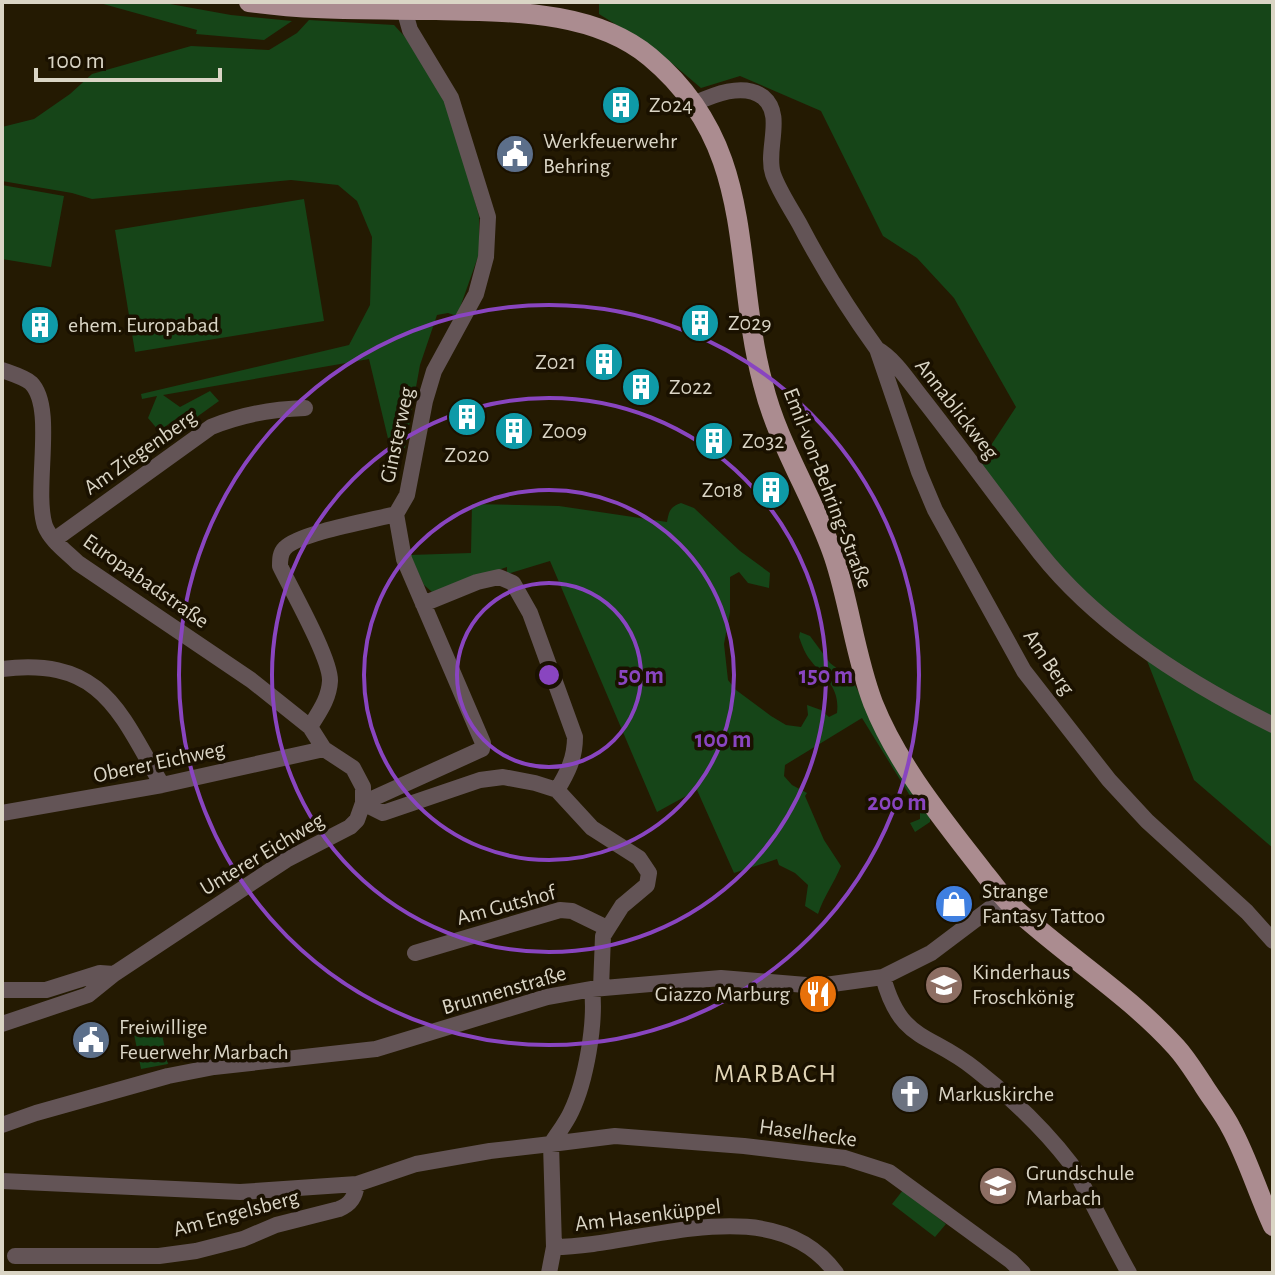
<svg xmlns="http://www.w3.org/2000/svg" width="1275" height="1275" font-family="'Alegreya Sans',sans-serif">
	<style>
		.green { fill: #164518 }
		.lines { fill: none; stroke-linecap: round; stroke-linejoin: round }
		.minor { stroke: #635456; stroke-width: 16 }
		.major { stroke: #ab8c90; stroke-width: 20 }
		.ring { fill: none; stroke: #8945c0; stroke-width: 4 }
		.labels { text-anchor: middle; dominant-baseline: central; stroke-width: 7; stroke-linejoin: round; paint-order: stroke }
		.poi-label { font-size: 22px; fill: #dad5c5; stroke: #1a1100; text-anchor: start }
		.street-label { font-size: 22px; fill: #dad5c5; stroke: #1a1100 }
		.quarter-label { font-size: 26px; letter-spacing: 2px; fill: #e1d5b6; stroke: #1a1100 }
		.centre { fill: #8945c0; stroke: #1a1100; stroke-width: 4 }
		.ring-label { font-size: 24px; text-anchor: middle; font-weight: bold; fill: #8945c0; stroke: #1a1100; stroke-width: 7; stroke-linejoin: round; paint-order: stroke }
	</style>
	<rect width="100%" height="100%" fill="#241a02"/>
	<path class="green" d="M96 2H159L231 15 292 21 264 40 196 34 197 30Z
		M599 2H1273V848L1194 780 1144 653 1080 590 978 465 1016 407 954 298 917 258 883 236 821 111 740 76 701 88 655 49 599 14Z
		M309 20 394 25 406 38 446 99 479 216V254L457 316 448 313 437 315 420 365 405 448 391 451 369 359 163 395 180 407 210 391 219 401 194 419 187 411 159 431 148 418 157 396 142 399 141 394 349 345 370 305 372 237 357 201 338 185 291 180 92 199 72 193 2 181V127L34 119 70 94 92 74 191 46 269 50 297 33Z
		M2 185 64 196 51 267 2 259Z
		M304 199 324 321 135 352 115 230Z
		M681 503 694 508 740 551 770 573 769 588 748 583 739 572 730 577V612L724 644 728 680 736 690 771 716 786 725 801 727 808 715 807 705 821 710 829 717 837 713C840 687 825 679 811 661 805 654 802 645 799 637L800 632 810 636 830 663 852 680 930 817V822L915 832 910 823 920 819V812L862 718 785 765 784 776 792 785 807 793 805 796 824 840 841 866C834 883 824 896 818 914L805 906 808 885 795 873 779 865 777 859 734 873 697 790 657 812 550 561 507 574V567L432 592 424 585 410 555 471 553 472 504 559 506 667 522C669 511 670 507 681 503Z
		M160 1024 168 1064 141 1069 133 1029Z
		M903 1190 946 1224 935 1237 892 1204Z"/>
	<g class="lines">
		<path class="minor" d="M693 104C713 95 743 82 763 97 785 115 765 150 773 174 779 191 790 207 799 223 822 267 848 309 877 349 895 359 909 382 922 398 962 449 1000 502 1040 553 1098 626 1190 684 1273 725
			M877 349 919 472 935 510 1024 671 1109 780 1147 821 1247 912 1273 941
			M2 370C10 373 24 377 31 383 56 408 33 489 45 526 51 541 67 552 78 563L251 680 310 727 324 749 353 768 363 787V803L357 820 350 827 286 860 114 974 88 995 2 1024
			M54 540 211 427C243 414 272 409 305 408
			M423 604 477 582 499 577 513 583 530 613 575 737C575 758 568 772 557 790
			M2 669C102 657 119 711 162 785
			M310 727C319 712 329 699 330 681 331 659 291 589 280 566 280 559 280 553 285 548 299 533 373 520 396 514
			M363 803 482 749 483 743 404 559 396 514 407 495 425 401 434 371 476 294 486 257 488 217 451 98 410 30 404 9
			M363 803 383 813 480 780 503 777 535 783 557 790 592 828 639 858 649 873 647 885 622 906 603 936 601 988
			M2 813 162 785 324 749
			M415 953 560 910 572 911 607 928
			M883 977C901 1043 929 1032 975 1069 1008 1095 1045 1130 1071 1164 1078 1174 1083 1186 1089 1197 1102 1222 1115 1248 1129 1273
			M2 990H46L100 973 114 974
			M2 1125 36 1113 168 1076 214 1067 376 1049 547 997 592 989 721 978 818 986 883 977 931 953 1004 898
			M2 1181 240 1192 357 1184 416 1164 490 1151 551 1144C558 1133 566 1123 571 1112 586 1081 596 1023 592 989
			M554 1247C641 1247 773 1186 836 1273
			M15 1256H159L196 1251 243 1239 276 1225 339 1209C351 1204 355 1197 357 1184
			M549 1273 554 1247 551 1144 615 1136 744 1146 845 1158 889 1172 1011 1261 1023 1273"/>
		<path class="major" d="M249 2C310 11 374 9 436 10 507 12 592 9 650 57 759 148 731 264 763 384 778 445 814 498 834 557 850 605 855 656 873 703 898 766 945 822 985 874 995 886 1003 898 1014 908 1066 956 1128 994 1176 1047 1186 1058 1194 1071 1202 1083 1211 1098 1223 1112 1231 1128 1248 1159 1258 1194 1273 1226"/>
	</g>
	<g class="ring">
		<circle cx="549" cy="675" r="92"/>
		<circle cx="549" cy="675" r="185"/>
		<circle cx="549" cy="675" r="277"/>
		<circle cx="549" cy="675" r="370"/>
	</g>
	<defs>
		<g id="building-disc" transform="scale(2)"><circle r="9.5" fill="#0f9aa8" stroke="#1a1100"/><path d="M-4-6H4V6H1V3H-1V6H-4ZM-2.5-4.3h1.7v1.8h-1.7ZM.8-4.3h1.7v1.8H.8ZM-2.5-1h1.7V.8h-1.7ZM.8-1h1.7V.8H.8Z" fill="#fff"/></g>
		<g id="civic-disc" transform="scale(2)"><circle r="9.5" fill="#5c6f8a" stroke="#1a1100"/><path d="M-.6-6.5H3V-4.5H.6V-3L4-1V1h2V6H-6V1h2V-1L-.6-3ZM-1.2 2.5V6h2.4V2.5Z" fill="#fff"/></g>
		<g id="shop-disc" transform="scale(2)"><circle r="9.5" fill="#3f7fe0" stroke="#1a1100"/><path d="M-5-2.5h2.3a2.7 3.5 0 0 1 5.4 0H5L5.5 6h-11ZM-1.5-2.5h3a1.5 2.3 0 0 0-3 0Z" fill="#fff"/></g>
		<g id="school-disc" transform="scale(2)"><circle r="9.5" fill="#8d6e63" stroke="#1a1100"/><path d="M0-5L7-2L0 1L-7-2ZM-4 1L0 2.5L4 1V4Q0 6-4 4Z" fill="#fff"/></g>
		<g id="restaurant-disc" transform="scale(2)"><circle r="9.5" fill="#e8710a" stroke="#1a1100"/><path d="M-5-6h1v4h1v-4h1v4h1v-4h1v5L-1.5 .5V6h-2V.5L-5-1ZM5-6V6H3V1.5H1.5Q1.5-4 5-6Z" fill="#fff"/></g>
		<g id="church-disc" transform="scale(2)"><circle r="9.5" fill="#6b7280" stroke="#1a1100"/><path d="M-1.2-6h2.4v3.5h3.3v2.4h-3.3V6h-2.4V-.1h-3.3v-2.4h3.3Z" fill="#fff"/></g>
	</defs>
	<g fill-rule="evenodd">
		<use href="#building-disc" x="621" y="105"/>
		<use href="#civic-disc" x="515" y="154"/>
		<use href="#building-disc" x="700" y="323"/>
		<use href="#building-disc" x="40" y="325"/>
		<use href="#building-disc" x="604" y="362"/>
		<use href="#building-disc" x="641" y="387"/>
		<use href="#building-disc" x="467" y="417"/>
		<use href="#building-disc" x="514" y="431"/>
		<use href="#building-disc" x="714" y="441"/>
		<use href="#building-disc" x="771" y="490"/>
		<use href="#shop-disc" x="954" y="904"/>
		<use href="#school-disc" x="944" y="985"/>
		<use href="#restaurant-disc" x="818" y="994"/>
		<use href="#civic-disc" x="91" y="1040"/>
		<use href="#church-disc" x="910" y="1094"/>
		<use href="#school-disc" x="998" y="1186"/>
	</g>
	<g class="labels">
		<g class="poi-label">
			<text x="649" y="105">Z024</text>
			<text x="543" y="141">Werkfeuerwehr<tspan x="543" dy="25">Behring</tspan></text>
			<text x="728" y="323">Z029</text>
			<text x="68" y="325">ehem. Europabad</text>
			<text x="576" y="362" text-anchor="end">Z021</text>
			<text x="669" y="387">Z022</text>
			<text x="542" y="431">Z009</text>
			<text x="742" y="441">Z032</text>
			<text x="467" y="455" text-anchor="middle">Z020</text>
			<text x="743" y="490" text-anchor="end">Z018</text>
			<text x="982" y="891">Strange<tspan x="982" dy="25">Fantasy Tattoo</tspan></text>
			<text x="972" y="972">Kinderhaus<tspan x="972" dy="25">Froschkönig</tspan></text>
			<text x="790" y="994" text-anchor="end">Giazzo Marburg</text>
			<text x="119" y="1027">Freiwillige<tspan x="119" dy="25">Feuerwehr Marbach</tspan></text>
			<text x="938" y="1094">Markuskirche</text>
			<text x="1026" y="1173">Grundschule<tspan x="1026" dy="25">Marbach</tspan></text>
		</g>
		<g class="street-label">
			<text transform="translate(957 409) rotate(52)">Annablickweg</text>
			<text transform="translate(397 435) rotate(-78)">Ginsterweg</text>
			<text transform="translate(140 452) rotate(-35)">Am Ziegenberg</text>
			<text transform="translate(828 488) rotate(69)">Emil-von-Behring-Straße</text>
			<text transform="translate(146 581) rotate(35)">Europabadstraße</text>
			<text transform="translate(1049 662) rotate(56)">Am Berg</text>
			<text transform="translate(159 762) rotate(-12)">Oberer Eichweg</text>
			<text transform="translate(262 854) rotate(-31)">Unterer Eichweg</text>
			<text transform="translate(506 905) rotate(-15)">Am Gutshof</text>
			<text transform="translate(504 990) rotate(-16)">Brunnenstraße</text>
			<text transform="translate(808 1133) rotate(8)">Haselhecke</text>
			<text transform="translate(236 1213) rotate(-15)">Am Engelsberg</text>
			<text transform="translate(648 1215) rotate(-7)">Am Hasenküppel</text>
		</g>
		<g class="quarter-label">
			<text x="776" y="1074">MARBACH</text>
		</g>
	</g>
	<circle cx="549" cy="675" r="12" class="centre"/>
	<g class="ring-label">
		<text x="641" y="683">50 m</text>
		<text x="826" y="683">150 m</text>
		<text x="723" y="747">100 m</text>
		<text x="897" y="810">200 m</text>
	</g>
	<rect width="1275" height="1275" fill="none" stroke="#dad5c5" stroke-width="8"/>
	<path d="M36 68v12h184v-12" fill="none" stroke="#dad5c5" stroke-width="4"/>
	<text x="48" y="68" font-size="24" fill="#dad5c5" stroke="#1a1100" stroke-width="6" paint-order="stroke">100 m</text>
</svg>
